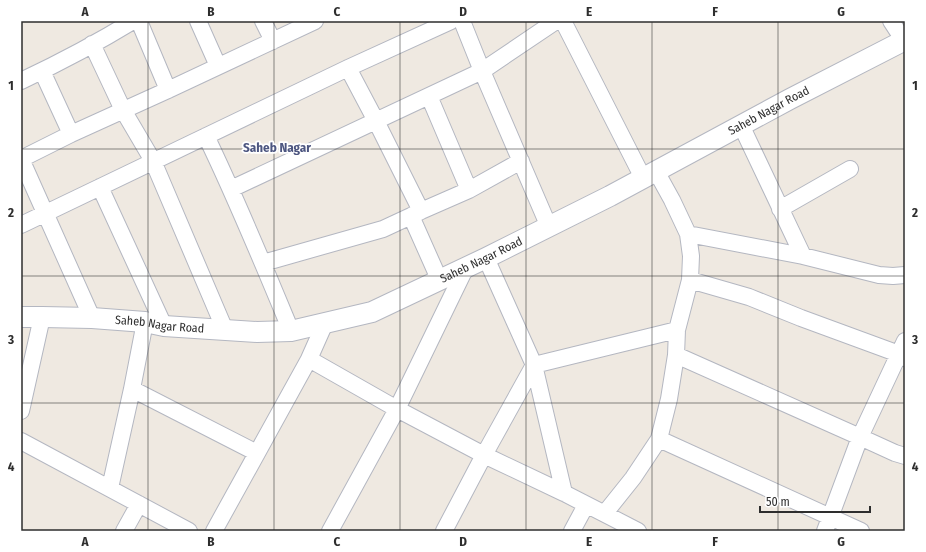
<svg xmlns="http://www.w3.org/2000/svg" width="926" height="552" font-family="'Fira Sans Condensed',sans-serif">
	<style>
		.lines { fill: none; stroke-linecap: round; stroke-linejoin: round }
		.minor-casing { stroke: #b4b7c1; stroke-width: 18 }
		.tertiary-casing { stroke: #b4b7c1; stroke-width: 22 }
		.minor { stroke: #fff; stroke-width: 16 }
		.tertiary { stroke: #fff; stroke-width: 20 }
		.grid { fill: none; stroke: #2e2e2e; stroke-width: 1; stroke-opacity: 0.55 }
		.labels { text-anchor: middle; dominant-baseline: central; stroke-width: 3.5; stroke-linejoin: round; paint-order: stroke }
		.street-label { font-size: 12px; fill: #2e2e2e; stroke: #fff }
		.neighbourhood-label { font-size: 13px; font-weight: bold; fill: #4d5680; stroke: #fff }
		.neatline { fill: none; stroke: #2e2e2e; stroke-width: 1.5 }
		.grid-label { font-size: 13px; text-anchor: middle; font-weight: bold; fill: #2e2e2e }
	</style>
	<rect width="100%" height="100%" fill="#efe9e1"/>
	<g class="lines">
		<g class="minor-casing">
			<path id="minor" d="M139 21 168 90
				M198 21 218 66
				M263 21 273 41
				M462 21 482 71 549 227
				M563 21 643 178
				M891 21 904 41
				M92 44 123 110 153 161 225 330
				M348 68 376 121 421 211
				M42 71 71 134
				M21 81C59 63 97 43 133 21
				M429 96 469 190
				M741 125 803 256
				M206 136C237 200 264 266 291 331
				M21 159 71 134 168 90 315 21
				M21 159 92 318
				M100 187 164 326
				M231 189 482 71 556 21
				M780 209 850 169
				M411 216 439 279
				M21 225 348 68 451 21
				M688 234 803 256 879 275 893 276 905 275
				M486 258 534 365 564 493
				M263 263 383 229 411 216 421 211 469 190 521 161
				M690 280 749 297 801 318 899 354 905 358
				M325 323 309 359 397 409 484 455 564 493 638 531
				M676 355 860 437 895 453 905 456
				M132 389 257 453
				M21 411 42 317
				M659 439 861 531
				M21 441 189 531
				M110 488 132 389 145 322
				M605 513 633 478 659 439 669 399 676 355 677 330 690 280 691 256 688 234 672 200 656 171
				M124 531 139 504
				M214 531 309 359
				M330 531 397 409 466 267
				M444 531 484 455 534 365 677 330
				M572 531 586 505
				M825 531 860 437 905 341"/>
		</g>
		<g class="tertiary-casing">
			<g id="tertiary">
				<path id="s1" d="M21 317H42L92 318 145 322 164 326 257 332 291 331 372 312 486 258 610 196 790 99 905 40"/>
			</g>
		</g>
		<use href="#minor" class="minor"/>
		<use href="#tertiary" class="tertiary"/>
	</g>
	<path class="grid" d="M148 21V531M274 21V531M400 21V531M526 21V531M652 21V531M778 21V531M21 149H905M21 276H905M21 403H905"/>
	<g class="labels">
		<g class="street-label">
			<text stroke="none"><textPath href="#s1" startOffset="799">Saheb Nagar Road</textPath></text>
			<text stroke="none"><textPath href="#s1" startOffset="475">Saheb Nagar Road</textPath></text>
			<text stroke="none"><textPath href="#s1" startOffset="139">Saheb Nagar Road</textPath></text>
		</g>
		<g class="neighbourhood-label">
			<text x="277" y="147">Saheb Nagar</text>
		</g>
	</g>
	<rect width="926" height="552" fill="none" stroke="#ffffff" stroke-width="44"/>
	<path d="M760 506v6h110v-6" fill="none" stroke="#2e2e2e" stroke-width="2"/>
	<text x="766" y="506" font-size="12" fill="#2e2e2e" stroke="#ffffff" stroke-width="3" paint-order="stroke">50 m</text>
	<rect x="22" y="22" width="882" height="508" class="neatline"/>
	<g class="grid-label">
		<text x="85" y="16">A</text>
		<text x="211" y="16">B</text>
		<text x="337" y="16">C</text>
		<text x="463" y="16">D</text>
		<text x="589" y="16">E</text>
		<text x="715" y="16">F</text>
		<text x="841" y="16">G</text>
		<text x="11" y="90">1</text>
		<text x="915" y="90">1</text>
		<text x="11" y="217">2</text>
		<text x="915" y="217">2</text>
		<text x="11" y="344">3</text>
		<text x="915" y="344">3</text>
		<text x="11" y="471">4</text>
		<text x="915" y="471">4</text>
		<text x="85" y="546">A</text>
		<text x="211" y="546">B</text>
		<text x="337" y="546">C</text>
		<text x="463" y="546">D</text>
		<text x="589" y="546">E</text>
		<text x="715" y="546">F</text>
		<text x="841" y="546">G</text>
	</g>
</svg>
